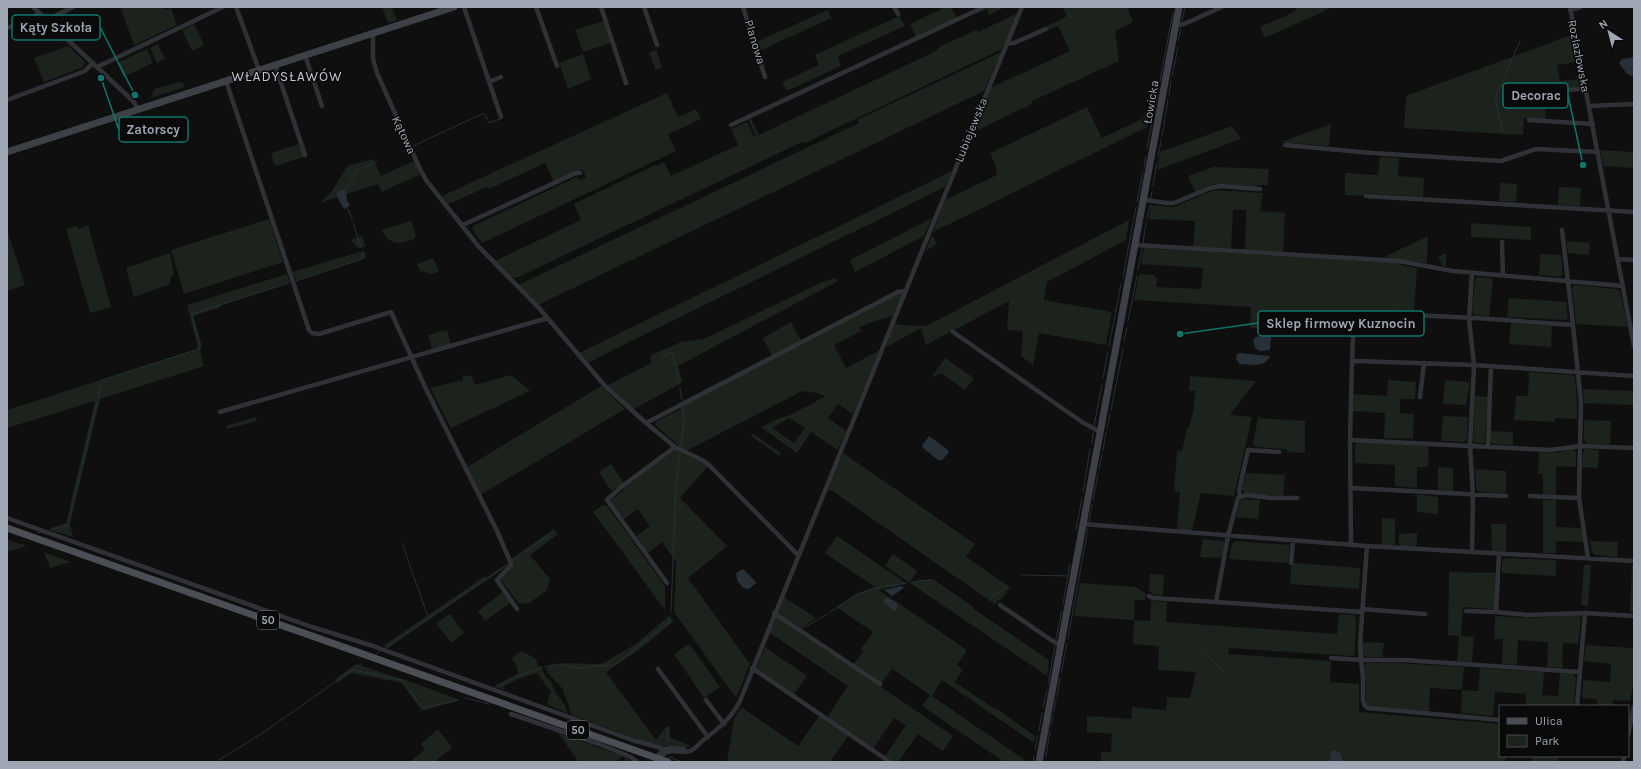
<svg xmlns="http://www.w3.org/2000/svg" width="1641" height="769" font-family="Karla,sans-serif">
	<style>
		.green { fill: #1b231c; fill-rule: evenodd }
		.water { fill: #273037 }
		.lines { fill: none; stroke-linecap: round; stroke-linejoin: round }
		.stream { stroke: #273037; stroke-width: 1 }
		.street { stroke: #303136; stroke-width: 4.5 }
		.secondary { stroke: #3d4046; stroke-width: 7 }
		.primary { stroke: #4b4e55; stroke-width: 7 }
		.labels { text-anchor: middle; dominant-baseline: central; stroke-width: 3; stroke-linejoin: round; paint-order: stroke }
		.shield { fill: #0a0a0b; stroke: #727781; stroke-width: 1 }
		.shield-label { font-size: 11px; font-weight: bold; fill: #9fa6b3 }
		.street-label { font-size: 12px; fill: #9fa6b3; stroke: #0a0a0b }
		.quarter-label { font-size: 14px; letter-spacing: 1px; fill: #c0c4ce; stroke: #0a0a0b }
		.leader { fill: none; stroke: #0f766e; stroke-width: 1.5 }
		.callout-dot { fill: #0f766e; stroke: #0a0a0b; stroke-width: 1.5 }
		.callout { fill: #0a0a0b; stroke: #0f766e; stroke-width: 1.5 }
		.callout-label { font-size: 13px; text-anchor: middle; font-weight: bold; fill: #9fa6b3 }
	</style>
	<rect width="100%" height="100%" fill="#0f0f10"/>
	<path class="green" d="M120 7H164L165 10 171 8 177 25 134 45Z
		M382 7H392L397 20 388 23Z
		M946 7H951L957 18 916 37 910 24Z
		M989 7H1005L989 15 986 8Z
		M1062 7H1127L1133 22 1115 31 1119 61 1032 101V104L974 132 975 128 973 129 990 88 1070 51 1058 26 1049 30 1047 26 1067 16Z
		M1299 7H1333L1265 38 1260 27 1292 13Z
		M828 10 831 18 759 51 756 42Z
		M1018 13 1002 49 805 143 804 141 516 278 511 277 495 261 581 220 574 204 655 165 657 166 664 162 671 176 738 145 731 129 747 122 754 137 756 136 748 119 751 118 759 135 934 52 941 46 976 30 978 32Z
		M899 16 905 26 838 56 841 66 787 91 782 82 819 65 815 55Z
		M603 21 611 43 583 52 575 30Z
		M194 24 204 45 192 51 182 30Z
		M1571 35 1576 62 1557 65 1560 81 1581 79 1582 86 1565 88V92L1543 95 1546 119 1524 118 1523 135 1404 128 1406 96Z
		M158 44 165 59 157 63 150 48Z
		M68 46 85 62 83 67 44 82 34 58Z
		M147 49 153 63 123 77 117 63Z
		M656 50 662 67 656 70 649 53Z
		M1001 52 984 91 538 305 518 285 859 123 857 120Z
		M583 54 591 79 568 89 559 63Z
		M180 82 183 83 185 87 151 98 154 89Z
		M667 93 678 117 696 109 701 119 668 134 676 151 482 243 472 229 473 226 577 177 580 180 586 177 582 169 554 182 545 163 489 189 487 187 449 204 442 196Z
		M1087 107 1102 138 1150 115 1147 127 933 232 945 200 997 175 995 164 990 153Z
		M1331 124 1329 146 1281 142Z
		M1232 126 1241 139 1157 170 1160 152Z
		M299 144 304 157 275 166 271 153Z
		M1600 150 1634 152V168L1603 166Z
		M1380 157 1399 158 1398 176 1424 178 1423 197 1365 193 1364 196 1345 195V173L1378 175Z
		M373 159 381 176 414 161 421 174 382 192 378 184 320 203 332 191 347 166Z
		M1214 167 1269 169 1268 185H1257L1255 186 1213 184 1195 192 1188 176Z
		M952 171 945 187 613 350 588 363 579 353Z
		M1500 183 1517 184 1516 202 1499 201Z
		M1559 187 1581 188 1580 206 1558 205Z
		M1214 190 1263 193 1260 211 1285 213 1283 253 1245 251 1246 210H1233L1231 250 1193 248 1195 221 1149 219 1151 205 1174 207Z
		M932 218 924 236 855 272 850 260Z
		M269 219 283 262 184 294 171 250Z
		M1129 220 1126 240 1047 282 1044 300 1112 312 1106 345 1039 333 1033 365 1021 356 1023 331 1007 330 1009 301 926 345 921 328 886 347 895 323 899 325 926 326Z
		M411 221 416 235 414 239C396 245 393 246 381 230Z
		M1471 223 1531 227V240L1471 237Z
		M88 225 111 307 90 313 66 229 77 226 79 229Z
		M7 230 25 285 7 291Z
		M932 235 937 244 926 250Z
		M362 236 366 247 358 248 350 240Z
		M1428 236 1427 263 1384 257Z
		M1566 241 1590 243 1589 255 1568 253Z
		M1144 248 1401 263V265L1417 268 1414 311 1397 310V313H1385L1384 316 1361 314 1357 317V311H1351L1349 333 1276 330V327L1274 329 1250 328 1251 307 1134 300 1139 274 1154 275 1157 278 1156 287 1201 289 1203 268 1141 264Z
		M360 252H365L366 258 296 280 292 272Z
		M170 253 174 274 170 279V284L134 297 126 268Z
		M1446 253V267L1443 266 1438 257Z
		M1540 254 1561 255 1563 274 1561 277 1539 275Z
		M433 258 439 271 432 274 420 271 417 264Z
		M287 274 290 282 221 305V307L193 316 202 345 200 351 204 366 100 399 70 524 73 537 53 531 51 528 66 523 95 401 7 428V410L197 349 198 348 187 305Z
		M1478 277 1493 278 1489 316 1475 315 1472 312 1475 279Z
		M835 278 838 281 678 366 683 382 632 410 606 386 651 363V355L681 342 704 339 820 283Z
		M1575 285 1616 289 1620 292 1628 327 1576 324 1572 288Z
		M898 294 902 295 893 316 869 323 859 328 861 331 834 345 846 368 880 350 853 414 838 404 828 418 846 431 838 450 811 432 797 453 761 427 782 417 788 416 826 396 817 393 802 391 686 451 679 448V446L655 425V422L681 409V406ZM789 418 805 428 794 443 772 428Z
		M1509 298 1566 302 1568 318 1566 320 1507 317Z
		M791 322 801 341 772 356 763 338Z
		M1511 323 1552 326 1551 347 1509 344Z
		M447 330 451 344 432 349 428 335Z
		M945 358 974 378 965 390 941 373 931 378Z
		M1527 372 1572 375 1575 377 1577 402V419L1555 418V422L1514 420 1516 396H1528L1529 374Z
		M462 375 471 376 475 385 511 375 530 391 451 428 430 388 463 380Z
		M1190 376 1256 381 1230 415 1252 417 1234 496 1201 493 1192 531 1179 530 1177 527 1180 492 1174 491 1177 451H1182L1187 428H1189L1193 412 1195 393 1197 391H1189Z
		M1388 380 1416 382 1415 399H1400V413L1414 414 1413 439 1384 438 1385 413 1352 411V394L1387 396Z
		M1445 380 1470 382 1466 405 1443 404Z
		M601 386 625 409 480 495 467 467Z
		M1583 389 1634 391V405L1584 403Z
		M1475 396 1488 397 1485 443H1476L1473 440Z
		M1443 416 1468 417 1467 440 1464 442 1441 441Z
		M256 417 257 421 227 429 226 426Z
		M1258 418 1305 421V453L1287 452V449L1256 447 1253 444Z
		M1584 420 1611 421 1610 444H1587L1584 440Z
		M1490 431 1513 432V445L1493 444 1490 441Z
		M754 434 781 453 779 456 750 435Z
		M1358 442 1429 446 1428 467H1417V488L1395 486V465L1355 463V445Z
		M675 449 708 466 680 498 727 546 688 578 750 664 736 698 674 612 676 562 662 542 648 553 635 537 650 526 638 509 623 520 611 503 612 499 624 490 622 487Z
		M1573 449 1576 452V467L1556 466V495L1543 494V474L1538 473 1539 452 1556 453Z
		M1586 449 1599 450 1598 468 1582 467 1583 452Z
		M843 453 975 544 966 557 1010 587 1000 601 998 600 996 605 831 490 827 491Z
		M611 464 624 483 611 491 599 472Z
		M1438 467 1453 468V491L1438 490Z
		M1475 469 1506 471V493L1479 492 1476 489Z
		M1246 473 1285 475 1283 496 1245 494 1242 490Z
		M1417 494 1438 497V514L1417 512Z
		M1243 499 1260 500 1258 519 1236 517 1240 502Z
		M1543 500H1556V527L1581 528 1583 542 1556 541V553H1543Z
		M603 505 607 506 665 586V610L593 512Z
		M1382 518 1395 519V545H1382Z
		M1491 524H1506V551H1492Z
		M554 529 558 534 530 555 550 579 547 590 528 604 518 603 500 578 513 564 511 559Z
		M1417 533V545L1415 547 1401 546 1399 544V534Z
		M837 536 907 584 879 590 967 650 957 665 963 670 955 682 995 709H997L1035 736 1034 743 942 680 932 696 1028 762H1004L922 706 930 695 892 669 881 684 853 665 863 651 861 649 873 632 836 607 858 593 875 587 825 553Z
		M1203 539 1222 541 1225 544 1222 558 1200 557Z
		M7 540 27 546 7 552Z
		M1235 541 1290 545 1288 563 1229 559 1232 544Z
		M1590 541 1618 542 1617 557 1595 555 1592 552Z
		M44 552 71 562 50 568Z
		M893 554 917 571 910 582 930 579 1049 660 1047 676 885 566Z
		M1505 558 1556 560V576L1502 573V561Z
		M1293 563 1360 568 1359 589 1290 584 1291 568Z
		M505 565 506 567 398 641 388 648 383 646 485 576 487 578Z
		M1584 565H1591L1588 606 1581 605Z
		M1632 565H1634V613L1630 612Z
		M1449 572 1496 573 1495 608 1492 609 1463 607 1461 636 1474 637 1472 662 1457 661 1459 636 1448 635Z
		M1150 574 1164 575 1163 596 1154 595 1149 590Z
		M1080 583 1135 587 1146 593 1145 600H1135L1134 620 1150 621 1151 601 1167 602 1166 622 1337 634 1339 614 1354 615 1356 618 1355 654 1352 656 1229 648 1228 654 1331 661 1330 682 1359 684V712L1500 724V756H1505V762H1101V752H1111L1112 734 1087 732V716L1131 719 1132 707 1166 710 1167 697 1190 698 1196 672 1158 670 1159 646 1133 644 1134 620 1074 616Z
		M503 592 510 603 485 621 478 611Z
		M784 597 816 618 800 629 779 615 778 613Z
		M448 615H451L464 633 451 643 436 623Z
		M1578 615 1581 618 1578 644 1563 643 1562 668 1547 667 1548 642 1518 640 1517 665 1502 664 1503 639H1494L1495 616 1531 618Z
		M669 616 673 622 640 649 606 672 656 740 666 727H670V737L691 746 682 748 647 743 572 715 562 688 548 673 546 668 552 665H563L561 663 600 664 605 662 636 644Z
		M777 616 953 736 943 751 918 734 898 762H893L885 756 906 725 894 718 873 749 827 717 848 686 770 633Z
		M1362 642 1384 643 1382 657H1366L1362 654Z
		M687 645 691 646 720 687 704 698 674 654Z
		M1586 645 1634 648V680L1630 701 1613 700 1612 706H1597V699L1582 698 1583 680 1610 682 1611 664 1584 661Z
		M765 647 807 676 794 694 756 669Z
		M521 651 535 658 539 667 543 666 542 669 545 676 550 680 555 692 565 705 568 714 549 705 547 702 551 692 537 673 518 679 503 687 505 690 494 686 518 674 516 664 512 658Z
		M1367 663H1397L1464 667 1462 690 1478 691 1480 668 1544 672 1542 695 1558 696 1560 673 1573 674 1576 678 1574 706H1526V694L1495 692 1493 716 1461 713 1462 690 1430 688 1429 711 1369 707 1366 704V683L1364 666Z
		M356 664 417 684 460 700 422 711 402 683 351 673 337 683 335 679Z
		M741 707 798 746 819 716 848 736 830 762H727L734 719Z
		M438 729 452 748 434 762H409L425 750 421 744Z
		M558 733 623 756 634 762H627L623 756 615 762H579Z
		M1532 756H1558V762H1531Z"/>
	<path class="water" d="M1634 57V77L1627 74 1619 63 1622 59Z
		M345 189 346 190 347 201 350 205 346 209 343 208 336 194 337 192Z
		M1258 336 1271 337 1270 350 1260 351 1255 348 1253 339Z
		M1239 353 1270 356C1264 369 1251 364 1239 364L1236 358 1237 354Z
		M929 436 948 450 949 452 942 460H938L923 448 922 446Z
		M743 569 755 581 756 583 749 589 743 588 737 580 736 573Z
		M902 586 904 588 892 596 884 590Z
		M886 597 896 603 898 606 896 611 893 610 883 602Z
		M1334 750 1340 752 1343 762 1330 761 1331 752Z"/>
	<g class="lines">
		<path class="stream" d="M1182 21 1185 7
			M1178 41 1181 28
			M1172 77 1178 47
			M1160 81 1173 12
			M1169 95 1171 81
			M1154 113 1159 87
			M1503 133 1496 103V96L1520 41
			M1162 136 1168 100
			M413 146 482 114H485L489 123 500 119
			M1147 148 1153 118
			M1158 157 1161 141
			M1144 167 1146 156
			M1153 186 1157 162
			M346 190 357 171 377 161
			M1151 198 1152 192
			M1137 202 1143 172
			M348 209 352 219
			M1147 218 1150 205
			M353 223 361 247
			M1143 243 1146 223
			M1138 270 1142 249
			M1123 277 1136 207
			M296 281 362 259 364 255 363 251
			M1128 321 1137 276
			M1124 342 1127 328
			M1109 346 1121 284
			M661 358 673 352 675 365
			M676 369 679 384
			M1103 378 1108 352
			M680 388 682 400
			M98 398 102 380 199 349 200 346 192 316V314L289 283
			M1111 410 1123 349
			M1094 426 1102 385
			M1107 428 1110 414
			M1092 443 1093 433
			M681 448 684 422 683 408
			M1103 450 1106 432
			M82 466 97 402
			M1099 470 1102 455
			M1083 492 1090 449
			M74 498 81 469
			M1093 501 1098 474
			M1089 522 1092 505
			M50 530 68 525 73 502
			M1076 530 1082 498
			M37 533 41 532
			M7 542 10 541
			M402 543 428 617
			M512 561 549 535
			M1021 575 1068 576
			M918 581 933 580 972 607
			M913 582H916
			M992 597 1008 586
			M1063 604 1070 564
			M671 611 676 485 680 453
			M830 612 858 594 880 587 906 583
			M803 628 826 615
			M1068 638 1088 528
			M1056 639 1062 610
			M385 648 508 564
			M1203 650 1212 660
			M376 654 380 651
			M1215 663 1224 673
			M545 667 557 664 580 668 612 665 616 664 670 621V617
			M353 670 401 680 423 708 458 700
			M1061 673 1067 643
			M1048 684 1055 646
			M495 688 517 676 542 668
			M1057 697 1060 678
			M465 698 489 704
			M1043 707 1047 690
			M1054 711 1056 700
			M1051 726 1053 715
			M1039 731 1042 713
			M667 743 668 729
			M1035 750 1038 735
			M1046 756 1050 730
			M669 757 682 762
			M216 762 264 732 361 664
			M1033 762 1034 757"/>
		<path class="street" d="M33 7 134 102 138 110
			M236 7 259 70
			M464 7 501 117
			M536 7 557 66
			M601 7 626 83
			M644 7 657 45
			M743 7 765 77
			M894 7 898 14
			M1570 7 1634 346
			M1570 10 1581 7
			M47 20 73 7
			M1176 25 1184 24 1222 7
			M7 28 33 17 39 13
			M373 33V59L377 73 420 169 426 180 479 247 539 308 605 386 646 423 675 447 702 460 709 465 798 555
			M1007 43H1014L1046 29
			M305 55 322 106
			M275 65 305 155
			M97 67 223 7
			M226 81 309 330 312 333 319 334 391 312 425 387 497 531 510 561 511 565 497 580 517 609
			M489 82 501 77
			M1568 90 1586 88
			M7 100 85 71 93 63
			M1589 106 1634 104
			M1529 120 1593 124
			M731 125 984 7
			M1285 145 1372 153 1501 161 1536 149 1598 152
			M1366 196 1634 212
			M1144 200 1167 203H1174L1210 188 1220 186 1260 189
			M463 225 576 173H580
			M1502 242 1503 275
			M1135 245 1399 261 1453 271 1623 286
			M1618 259 1634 260
			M1388 314 1476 318 1573 325
			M1354 315 1352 362 1356 361 1474 365 1469 319 1472 273
			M953 332 1082 422 1100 432
			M1420 397 1424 363
			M220 412 548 318
			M646 423 898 292 906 291
			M1350 440 1352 362
			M1488 446 1491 366
			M1351 488 1506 496
			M1530 496 1579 498
			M1240 497 1239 491 1248 450 1279 452
			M1297 498H1272L1246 495 1238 498 1228 536 1216 602 1362 612
			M7 518 312 627 373 646 635 741 662 748 666 751
			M1083 524 1367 546 1634 561
			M1351 545 1350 440 1551 450 1580 446 1581 403 1573 325 1562 230
			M1367 546 1360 644 1361 660H1404L1580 672
			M1472 552 1473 495 1470 446 1474 365 1634 376
			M1499 554 1496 612 1528 615 1585 613 1634 616
			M1588 558 1579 498 1580 446 1634 448
			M1291 563 1293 541
			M667 583 607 500 621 487 675 447
			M1149 596 1153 598 1216 602
			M1000 605 1051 640 1060 645
			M1362 609 1425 614
			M1466 611 1496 612
			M774 613 880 684
			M1331 658 1361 660 1363 678V701L1365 706 1368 708 1500 720
			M752 668 890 762
			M658 669 708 737
			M706 700 724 724
			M1577 706 1585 613
			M511 714 599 744 631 757 637 762
			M1628 735 1634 707
			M657 758C662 745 672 748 684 749
			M661 759C666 745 679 755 690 751 695 749 698 745 702 741 718 729 731 719 740 701L921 253 1022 7
			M1623 762 1624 756"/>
		<path class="secondary" d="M7 152 454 7
			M1039 762 1179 7"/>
		<path class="primary" d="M7 528 668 762"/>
	</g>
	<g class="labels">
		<g class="shield">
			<rect x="257" y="611" width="22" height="18" rx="3"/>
			<rect x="567" y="721" width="22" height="18" rx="3"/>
		</g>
		<g class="shield-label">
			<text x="268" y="620">50</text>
			<text x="578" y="730">50</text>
		</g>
		<g class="street-label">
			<text transform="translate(755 42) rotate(73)">Planowa</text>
			<text transform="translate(1579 56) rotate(79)">Rozlazłowska</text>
			<text transform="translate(1151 102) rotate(-80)">Łowicka</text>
			<text transform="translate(971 130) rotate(-68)">Lubiejewska</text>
			<text transform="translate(404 135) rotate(65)">Kątowa</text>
		</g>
		<g class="quarter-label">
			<text x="287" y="76">WŁADYSŁAWÓW</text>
		</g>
	</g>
	<path class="leader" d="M135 95L100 27M1583 165L1568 95M101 78L119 130M1180 334L1258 323"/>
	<g class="callout-dot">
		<circle cx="135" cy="95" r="4"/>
		<circle cx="1583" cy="165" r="4"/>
		<circle cx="101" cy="78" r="4"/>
		<circle cx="1180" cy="334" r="4"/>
	</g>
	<g class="callout">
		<rect x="12" y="15" width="88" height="25" rx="4"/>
		<rect x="1503" y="83" width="65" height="25" rx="4"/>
		<rect x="119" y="117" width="69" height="25" rx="4"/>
		<rect x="1258" y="311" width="166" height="25" rx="4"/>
	</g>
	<g class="callout-label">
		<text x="56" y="32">Kąty Szkoła</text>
		<text x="1536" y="100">Decorac</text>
		<text x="153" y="134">Zatorscy</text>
		<text x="1341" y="328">Sklep firmowy Kuznocin</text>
	</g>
	<rect width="1641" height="769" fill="none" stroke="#9fa6b3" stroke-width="16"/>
	<rect x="1499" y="705" width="130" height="52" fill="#0a0a0b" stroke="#46484e"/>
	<rect x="1507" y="718" width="20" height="6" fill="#4b4e55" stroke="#46484e"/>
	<text x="1535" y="725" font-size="12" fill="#9fa6b3">Ulica</text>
	<rect x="1507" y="735" width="20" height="12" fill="#1b231c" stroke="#46484e"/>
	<text x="1535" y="745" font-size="12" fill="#9fa6b3">Park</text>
	<g transform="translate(1609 32) rotate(324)" stroke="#0a0a0b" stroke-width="3" paint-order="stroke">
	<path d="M0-3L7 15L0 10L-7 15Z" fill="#9fa6b3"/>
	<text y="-6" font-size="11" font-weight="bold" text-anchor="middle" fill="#9fa6b3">N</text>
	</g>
</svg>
